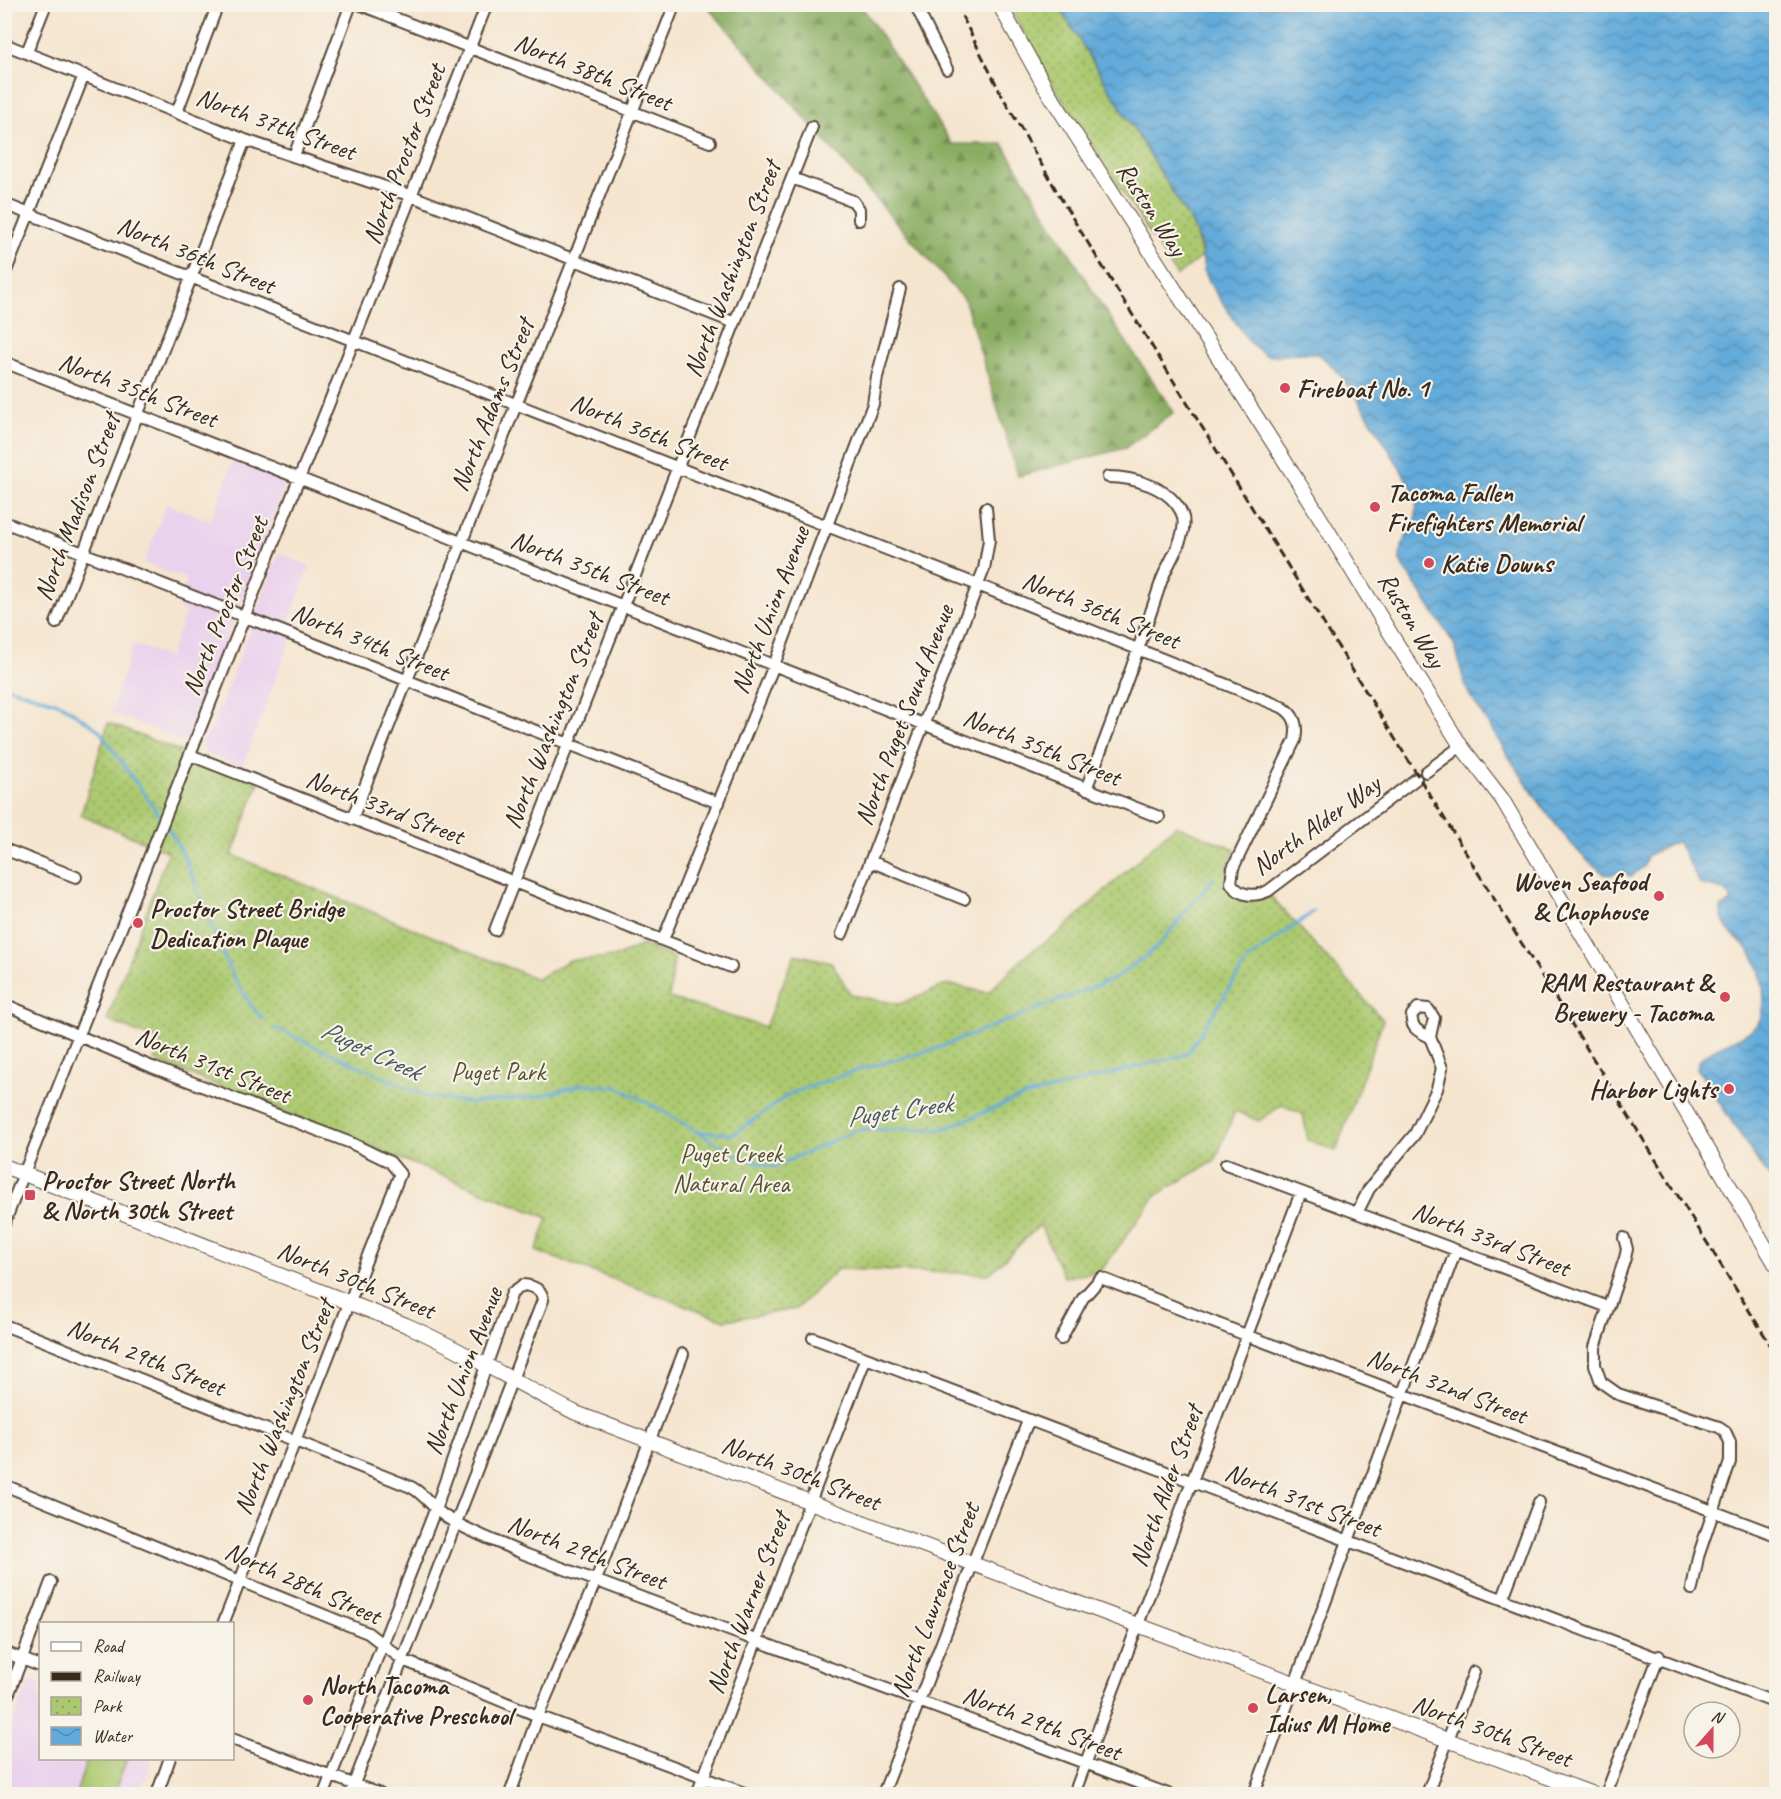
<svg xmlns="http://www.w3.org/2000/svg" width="1781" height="1799" font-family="Caveat,sans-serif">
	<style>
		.built { fill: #ead1ed }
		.forest { fill: url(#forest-firs); stroke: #626c40; stroke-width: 1.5 }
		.park { fill: url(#park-dots); stroke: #747a47; stroke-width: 1.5 }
		.garden { fill: #acc970; stroke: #747a47; stroke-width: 1.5 }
		.water { fill: url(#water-waves); stroke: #4f6a7c; stroke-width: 1.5 }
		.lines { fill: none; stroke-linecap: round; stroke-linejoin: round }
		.stream { stroke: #63abda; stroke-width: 3 }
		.minor-casing { stroke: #574639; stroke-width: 14 }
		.major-casing { stroke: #574639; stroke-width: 16 }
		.minor { stroke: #fff; stroke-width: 10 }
		.major { stroke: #fff; stroke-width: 14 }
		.rail { stroke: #3b2a1e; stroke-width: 3; stroke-dasharray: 9 4.5; stroke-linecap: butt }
		.poi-dot { fill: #d1495b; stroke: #f7f3e8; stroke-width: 2 }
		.labels { text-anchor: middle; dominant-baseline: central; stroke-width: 4.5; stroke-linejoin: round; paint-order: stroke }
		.street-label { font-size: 26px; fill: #3b2a1e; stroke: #f7f3e8 }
		.poi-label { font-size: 26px; font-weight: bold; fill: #3b2a1e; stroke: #f7f3e8; text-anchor: start }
		.park-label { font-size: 26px; fill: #575232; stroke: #f7f3e8 }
		.water-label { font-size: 27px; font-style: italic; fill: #495760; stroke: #f7f3e8 }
	</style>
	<defs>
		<pattern id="forest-firs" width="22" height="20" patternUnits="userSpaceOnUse" patternTransform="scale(1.5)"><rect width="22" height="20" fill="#89ad62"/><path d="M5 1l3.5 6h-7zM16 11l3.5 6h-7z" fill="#718d50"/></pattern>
		<pattern id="park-dots" width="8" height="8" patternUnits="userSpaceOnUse" patternTransform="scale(1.5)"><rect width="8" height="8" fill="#acc970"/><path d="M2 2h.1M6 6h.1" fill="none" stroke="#8da35b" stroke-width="1.8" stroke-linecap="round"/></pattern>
		<pattern id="water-waves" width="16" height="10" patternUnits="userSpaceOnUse" patternTransform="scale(1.5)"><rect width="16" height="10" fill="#63abda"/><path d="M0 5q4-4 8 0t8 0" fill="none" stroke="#538bb0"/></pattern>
	</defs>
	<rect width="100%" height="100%" fill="#f7f3e8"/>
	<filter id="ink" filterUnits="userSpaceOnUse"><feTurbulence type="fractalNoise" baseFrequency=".0167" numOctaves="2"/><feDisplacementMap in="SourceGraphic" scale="12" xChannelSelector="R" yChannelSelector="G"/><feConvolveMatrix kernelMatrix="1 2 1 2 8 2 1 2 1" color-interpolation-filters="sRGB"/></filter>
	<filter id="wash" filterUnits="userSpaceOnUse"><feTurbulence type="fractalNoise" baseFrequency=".008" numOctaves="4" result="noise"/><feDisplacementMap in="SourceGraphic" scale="24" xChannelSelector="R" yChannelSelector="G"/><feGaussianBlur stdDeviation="1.35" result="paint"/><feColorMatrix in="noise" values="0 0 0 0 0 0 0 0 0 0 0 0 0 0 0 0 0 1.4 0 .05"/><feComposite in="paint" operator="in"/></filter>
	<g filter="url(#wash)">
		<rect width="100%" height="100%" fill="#f5e5cf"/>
		<path class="built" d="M234 459 287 479 188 743 111 712 133 644 169 657 186 611 177 607 187 579 144 563 166 504 211 520Z
			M279 553 310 566 288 624 295 628 242 767 205 753 202 742 211 731Z
			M30 1679 40 1683V1758L153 1759 139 1794H4V1746Z"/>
		<path class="forest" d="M706 5H861L952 144H1003L1103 308 1174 412 1125 448 1018 476 965 301Z"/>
		<path class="park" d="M1008 5H1058L1193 225 1202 256 1177 276 1048 77Z
			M108 723 259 782 232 855 537 979 570 960 615 957 642 945 674 958 669 998 765 1027 795 954 831 962 851 995 899 1004 948 984 988 993 1027 954 1058 934 1176 825 1235 849 1227 870 1229 887 1269 894 1383 1020 1336 1151 1308 1140 1303 1114 1282 1105 1259 1121 1235 1111 1215 1161 1156 1195 1100 1272 1064 1277 1040 1225 989 1274 838 1269 796 1309 725 1320 536 1251 548 1218 154 1060 161 1042 107 1020 168 852 81 815Z"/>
		<path class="garden" d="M87 1759H127L113 1794H76Z"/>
		<path class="water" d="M1058 5H1776V1184L1764 1171 1697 1068C1700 1044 1754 1043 1762 1015 1767 995 1761 964 1748 949 1737 936 1720 929 1721 908L1732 901C1723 885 1715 889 1700 884L1677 841 1647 856 1644 866 1630 877 1623 871 1609 875C1570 863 1494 732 1469 694 1460 677 1461 659 1453 642L1400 561C1399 529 1430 525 1410 485 1394 460 1340 360 1316 354 1300 350 1282 358 1265 355L1249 342 1211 286 1204 270 1201 246 1193 225Z"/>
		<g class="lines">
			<path class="stream" d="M4 686 61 704 99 730 162 819
				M166 825C206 884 213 965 263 1019
				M275 1028 425 1096 470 1103 536 1097 584 1084 617 1087 654 1106 736 1155 774 1167 857 1130 944 1129 1019 1098 1187 1054 1247 961 1314 911
				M698 1132 734 1134 791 1093 861 1069 935 1049 1116 978 1156 948 1213 879"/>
		</g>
	</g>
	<g filter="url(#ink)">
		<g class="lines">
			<g class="minor-casing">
				<path id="minor" d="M359 4 710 142
					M915 4 947 69
					M4 44 245 140 412 196 735 323
					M27 52 46 4
					M177 112 218 4
					M294 156 351 4
					M792 178 853 201 859 209V220
					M4 204 978 585 1282 707C1295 715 1298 725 1295 740L1233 868 1231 883C1240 897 1254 897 1268 891L1416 779
					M4 276 84 75
					M4 362 1159 817
					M4 522 719 803
					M56 623 245 140
					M190 755 731 967
					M1426 772 1461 746
					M1086 789C1113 720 1138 652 1161 582 1167 563 1190 534 1182 514 1171 487 1133 477 1108 477
					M352 819 673 9
					M4 849 76 877
					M870 861 964 899
					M495 930 812 127
					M842 934 984 569 989 540 986 508
					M663 940 774 665 873 404 877 377 900 289
					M4 1004 152 1067 351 1143 390 1162 400 1174 223 1624
					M1226 1164 1608 1307
					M1357 1213 1369 1189 1415 1134 1437 1089 1442 1068 1430 1037 1434 1018 1428 1009 1418 1008 1412 1015C1410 1029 1420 1032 1430 1037
					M4 1224 487 4
					M1624 1238 1627 1249 1625 1258 1595 1347V1365L1601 1382 1618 1394 1719 1427 1725 1431 1730 1442V1462L1698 1557 1692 1589
					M4 1325 411 1487C426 1495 432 1508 446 1517 469 1532 496 1541 522 1553L1168 1794
					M813 1338 1776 1703
					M1061 1339 1083 1298 1101 1278 1246 1335 1776 1535
					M4 1485 368 1633 403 1660 538 1716 747 1794
					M1503 1598 1539 1502
					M4 1652 40 1666
					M4 1706 51 1582
					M232 1739 380 1794
					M157 1794 170 1758
					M324 1794 435 1510 512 1293 523 1285C533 1286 542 1289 543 1300L350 1794
					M510 1794 538 1716 596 1580 683 1354
					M697 1794 865 1360
					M883 1794 1028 1421
					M1074 1794 1301 1192
					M1254 1794 1456 1250
					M1427 1794 1474 1672
					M1606 1794 1659 1656"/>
			</g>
			<g class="major-casing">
				<path id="major" d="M999 4 1045 87 1302 488 1392 636 1461 746 1502 799 1776 1265
					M4 1166 406 1325C465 1351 519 1385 576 1413L973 1564 1593 1794"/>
			</g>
			<use href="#minor" class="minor"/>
			<use href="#major" class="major"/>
			<path class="rail" d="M956 4 1000 92 1067 209 1776 1354"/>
		</g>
	</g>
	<g class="poi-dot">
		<circle cx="1285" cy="388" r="6"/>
		<circle cx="1375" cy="507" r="6"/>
		<circle cx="1429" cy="563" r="6"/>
		<circle cx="1659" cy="896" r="6"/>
		<circle cx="138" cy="923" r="6"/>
		<circle cx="1725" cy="997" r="6"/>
		<circle cx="1729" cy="1089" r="6"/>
		<rect x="24" y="1189" width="12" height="12" rx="3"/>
		<circle cx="308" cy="1700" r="6"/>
		<circle cx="1253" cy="1708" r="6"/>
	</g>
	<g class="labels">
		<g class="street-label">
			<text transform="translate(593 72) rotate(22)">North 38th Street</text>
			<text transform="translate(276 124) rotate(20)">North 37th Street</text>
			<text transform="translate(404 154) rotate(-69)">North Proctor Street</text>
			<text transform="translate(1152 209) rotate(57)">Ruston Way</text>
			<text transform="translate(196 255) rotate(22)">North 36th Street</text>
			<text transform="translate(732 269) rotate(-69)">North Washington Street</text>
			<text transform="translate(138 390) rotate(21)">North 35th Street</text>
			<text transform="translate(492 405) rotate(-68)">North Adams Street</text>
			<text transform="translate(649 432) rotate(22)">North 36th Street</text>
			<text transform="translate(77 507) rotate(-69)">North Madison Street</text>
			<text transform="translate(590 568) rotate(21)">North 35th Street</text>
			<text transform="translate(225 606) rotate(-68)">North Proctor Street</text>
			<text transform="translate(770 610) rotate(-69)">North Union Avenue</text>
			<text transform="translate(1101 610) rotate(22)">North 36th Street</text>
			<text transform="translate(1412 620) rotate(59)">Ruston Way</text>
			<text transform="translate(370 642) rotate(22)">North 34th Street</text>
			<text transform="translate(904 715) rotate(-69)">North Puget Sound Avenue</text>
			<text transform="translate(553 721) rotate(-68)">North Washington Street</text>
			<text transform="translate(1042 747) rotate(22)">North 35th Street</text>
			<text transform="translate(385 807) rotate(21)">North 33rd Street</text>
			<text transform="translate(1316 825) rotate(-36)">North Alder Way</text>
			<text transform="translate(213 1065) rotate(22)">North 31st Street</text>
			<text transform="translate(1491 1239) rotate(21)">North 33rd Street</text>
			<text transform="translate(356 1280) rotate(22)">North 30th Street</text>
			<text transform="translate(146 1357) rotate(22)">North 29th Street</text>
			<text transform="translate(463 1371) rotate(-69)">North Union Avenue</text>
			<text transform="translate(1447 1386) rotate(21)">North 32nd Street</text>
			<text transform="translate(284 1407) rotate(-68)">North Washington Street</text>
			<text transform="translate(801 1473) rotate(21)">North 30th Street</text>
			<text transform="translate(1166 1486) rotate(-70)">North Alder Street</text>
			<text transform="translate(1303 1500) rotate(21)">North 31st Street</text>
			<text transform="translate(587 1552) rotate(21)">North 29th Street</text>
			<text transform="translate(303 1583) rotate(24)">North 28th Street</text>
			<text transform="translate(935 1600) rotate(-69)">North Lawrence Street</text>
			<text transform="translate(748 1603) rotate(-69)">North Warner Street</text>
			<text transform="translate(1042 1723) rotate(21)">North 29th Street</text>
			<text transform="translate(1492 1731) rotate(20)">North 30th Street</text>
		</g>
		<g class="poi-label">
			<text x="1297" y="388">Fireboat No. 1</text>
			<text x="1387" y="492">Tacoma Fallen<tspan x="1387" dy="30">Firefighters Memorial</tspan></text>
			<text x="1441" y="563">Katie Downs</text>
			<text x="1647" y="881" text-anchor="end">Woven Seafood<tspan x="1647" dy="30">&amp; Chophouse</tspan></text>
			<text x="150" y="908">Proctor Street Bridge<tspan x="150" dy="30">Dedication Plaque</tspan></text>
			<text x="1713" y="982" text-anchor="end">RAM Restaurant &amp;<tspan x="1713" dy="30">Brewery - Tacoma</tspan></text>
			<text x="1717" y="1089" text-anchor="end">Harbor Lights</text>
			<text x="42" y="1180">Proctor Street North<tspan x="42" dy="30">&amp; North 30th Street</tspan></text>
			<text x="320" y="1685">North Tacoma<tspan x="320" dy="30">Cooperative Preschool</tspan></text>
			<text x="1265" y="1693">Larsen,<tspan x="1265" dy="30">Idius M Home</tspan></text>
		</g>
		<g class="park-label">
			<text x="498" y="1071">Puget Park</text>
			<text x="731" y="1153">Puget Creek<tspan x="731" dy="30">Natural Area</tspan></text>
		</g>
		<g class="water-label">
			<text transform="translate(371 1050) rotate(25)">Puget Creek</text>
			<text transform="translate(899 1110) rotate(-8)">Puget Creek</text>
		</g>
	</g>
	<rect width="1781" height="1799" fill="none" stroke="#f7f3e8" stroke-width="24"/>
	<rect x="39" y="1622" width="195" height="138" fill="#f7f3e8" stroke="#aca397" stroke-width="1.5"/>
	<rect x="51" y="1642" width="30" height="9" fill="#ffffff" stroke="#aca397" stroke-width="1.5"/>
	<text x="93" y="1652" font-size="18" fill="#3b2a1e">Road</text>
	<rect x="51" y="1672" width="30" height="9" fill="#3b2a1e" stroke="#aca397" stroke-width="1.5"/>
	<text x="93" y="1682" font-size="18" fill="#3b2a1e">Railway</text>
	<rect x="51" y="1697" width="30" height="18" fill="url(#park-dots)" stroke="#aca397" stroke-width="1.5"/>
	<text x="93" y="1712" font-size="18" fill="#3b2a1e">Park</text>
	<rect x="51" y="1727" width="30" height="18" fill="url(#water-waves)" stroke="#aca397" stroke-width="1.5"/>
	<text x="93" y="1742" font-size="18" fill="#3b2a1e">Water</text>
	<g transform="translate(1712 1730) rotate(21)"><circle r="28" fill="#f7f3e8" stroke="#aca397" stroke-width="1.5"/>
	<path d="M0-4.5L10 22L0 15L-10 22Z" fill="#d1495b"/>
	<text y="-9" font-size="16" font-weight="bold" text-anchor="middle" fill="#3b2a1e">N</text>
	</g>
</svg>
